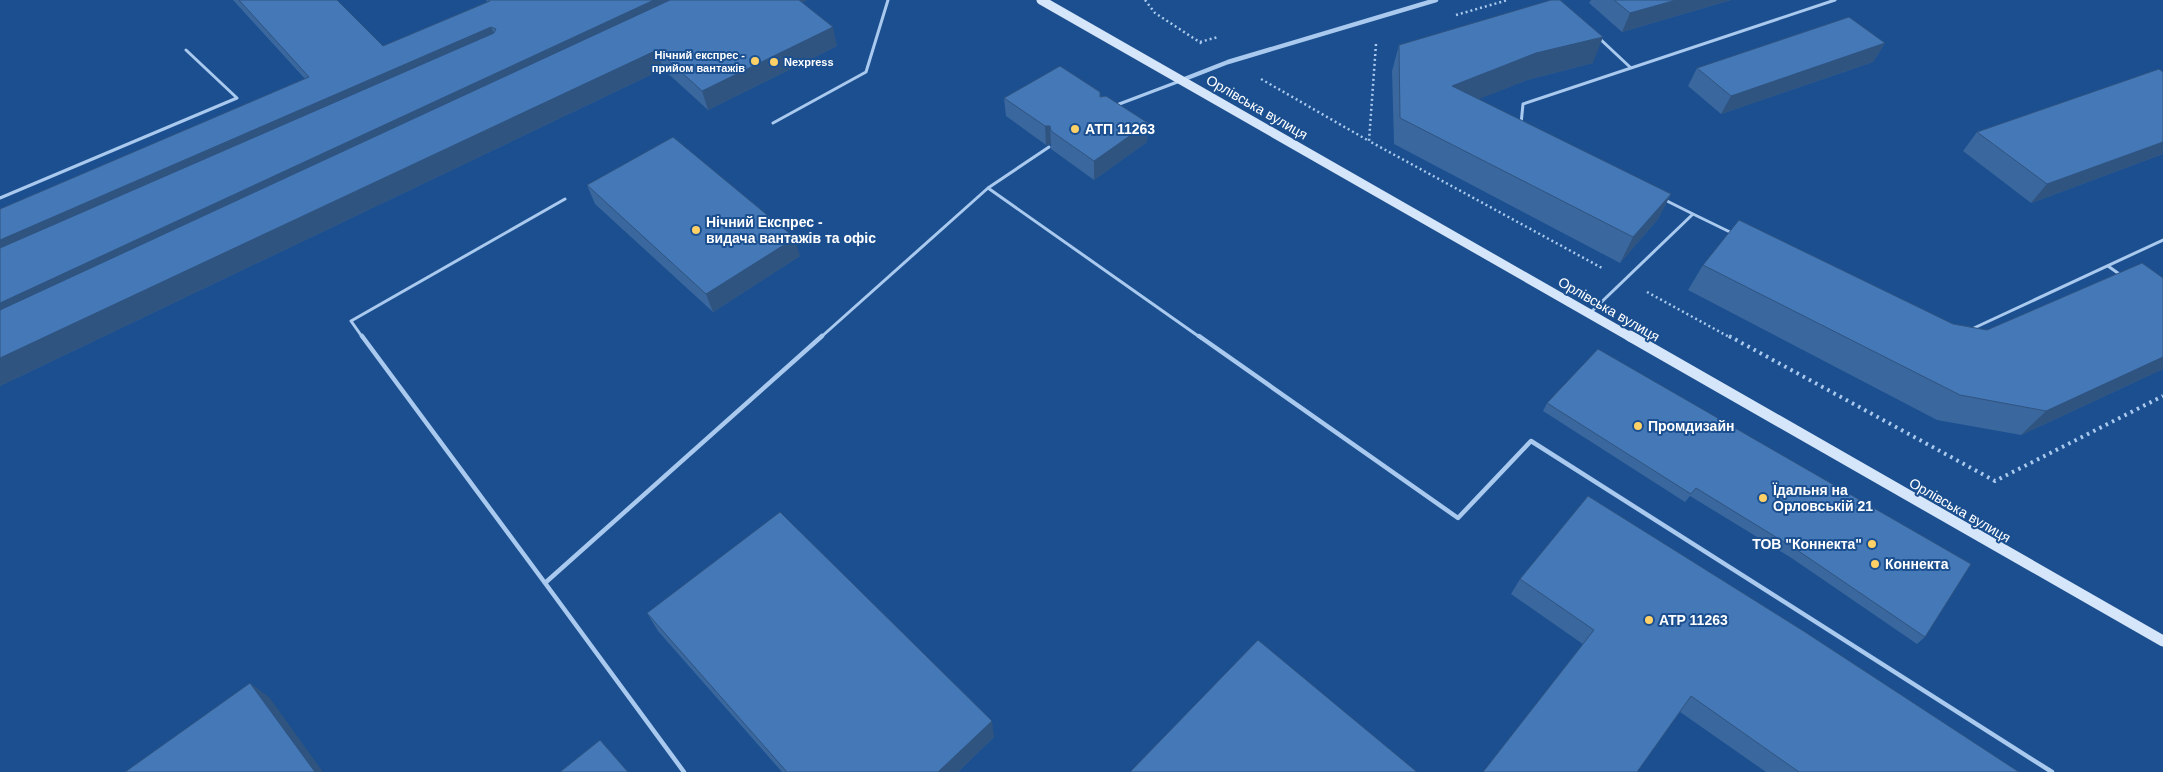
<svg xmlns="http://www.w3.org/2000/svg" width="2163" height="772" font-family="Helvetica,sans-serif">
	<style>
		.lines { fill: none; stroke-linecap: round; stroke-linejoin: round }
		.path-far1 { stroke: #a9c9ee; stroke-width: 2.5; stroke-dasharray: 2 3; stroke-linecap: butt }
		.path { stroke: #a9c9ee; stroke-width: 4; stroke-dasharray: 2.5 4.5; stroke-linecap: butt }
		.lane-far1 { stroke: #a9c9ee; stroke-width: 3 }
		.lane { stroke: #a9c9ee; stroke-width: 4.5 }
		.street { stroke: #a9c9ee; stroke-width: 4.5 }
		.secondary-far1 { stroke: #d6e6fa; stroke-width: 9 }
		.secondary { stroke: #d6e6fa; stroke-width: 11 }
		.wall { fill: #3a679d }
		.shaded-wall { fill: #305480 }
		.building { fill: #4478b7; stroke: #305480 }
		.poi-dot { fill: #ffd166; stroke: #1b4f8f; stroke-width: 2 }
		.labels { text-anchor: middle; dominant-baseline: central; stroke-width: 4; stroke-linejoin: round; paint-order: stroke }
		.far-poi-label { font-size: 11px; font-weight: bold; fill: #fff; stroke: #1b4f8f; text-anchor: end }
		.street-label { font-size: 14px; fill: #fff; stroke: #1b4f8f }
		.poi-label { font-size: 14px; font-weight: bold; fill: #fff; stroke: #1b4f8f; text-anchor: start }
	</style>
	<rect width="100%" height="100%" fill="#1b4f8f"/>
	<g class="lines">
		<path class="path-far1" d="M1145 0 1155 13 1204 45
			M1456 15 1508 0
			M1200 42 1218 37
			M1376 44 1369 141 1602 268
			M1261 79 1369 141
			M1647 292 1731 338"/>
		<path class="path" d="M1729 336 1995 481 2163 396"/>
		<path class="lane-far1" d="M1599 38 1631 68
			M1114 106 1180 81
			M773 123 866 72 888 0
			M1521 124 1523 104 1835 0
			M1049 147 988 188 1201 338
			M0 198 237 98 186 50
			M1663 199 1693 214
			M2108 266 2122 276
			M1589 314 1693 214 1732 233
			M1974 328 2163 240
			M363 338 351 321 565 199
			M820 338 988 188"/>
		<path class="lane" d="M362 336 545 583
			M1199 336 1458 518 1531 441 2052 772
			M684 772 545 583 822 336"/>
		<path class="street" d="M1182 80 1228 62 1436 0"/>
		<path class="secondary-far1" d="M1041 0 1632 338"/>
		<path class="secondary" d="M1630 336 2163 641"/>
	</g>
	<path class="wall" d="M233 0H337L383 46 487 2 486 0H807L802 2 837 46 708 110 663 69 0 386V209L305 79Z
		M1591 0H1731L1622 32 1589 3Z
		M1885 43 1873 62 1721 114 1688 86 1697 68Z
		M1399 45 1593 63 1527 80 1478 99 1671 194 1658 219 1620 263 1394 144 1392 71Z
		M2162 71H2163V154L2031 203 1963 151 1977 132Z
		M1100 97 1148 123 1147 142 1094 180 1051 149V144L1046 145 1006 116 1004 98Z
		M587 185 800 256 713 312 595 204Z
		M1703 265 1953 324 1987 330 2163 278V369L2021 435 1937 420 1688 290Z
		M1598 349 1925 637 1917 644 1790 557 1690 496 1685 502 1543 411 1547 403Z
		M1520 579 2019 772H1766L1511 594Z
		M647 613 994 737 958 772H782L658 631Z"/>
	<path class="shaded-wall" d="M654 0H700L0 330V303Z
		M788 0H807L790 8Z
		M1676 0H1731L1622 32 1630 13Z
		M491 27 500 46 0 267V240Z
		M833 27 837 46 708 110 702 91Z
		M1603 37 1593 63 1527 80 1444 113 1452 86 1536 53Z
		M1885 43 1873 62 1721 114 1731 96Z
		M657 50 663 69 0 386V358Z
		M1148 123 1147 142 1094 180V161Z
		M1045 126H1050L1051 144 1046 145Z
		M2163 142V154L2031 203 2047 184Z
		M1671 194 1658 219 1620 263 1633 237Z
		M795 238 800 256 713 312 706 294Z
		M2163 357V369L2021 435 2046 411Z
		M250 683 269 697 323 772H315Z
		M992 721 994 737 958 772H938Z"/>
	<path class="building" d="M239 0H337L383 46 490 1 489 0H654L0 303V248L494 33 496 29 491 27 0 240V209L309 77Z
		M670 0H799L833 27 702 91 657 50 0 358V310Z
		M1551 0H1560L1603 37 1536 53 1452 86 1671 194 1633 237 1400 118 1399 45Z
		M1614 0H1676L1630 13Z
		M1849 17 1885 43 1731 96 1697 68Z
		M1060 66 1100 92V97L1106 96 1148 123 1094 161 1051 131 1050 126H1045L1004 98Z
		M2159 69 2163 72V142L2047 184 1977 132Z
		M673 137 795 238 706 294 587 185Z
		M1739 220 1953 324 1987 330 2142 263 2163 278V357L2046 411 1960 395 1703 265Z
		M1598 349 1971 564 1925 637 1797 550 1696 488 1691 494 1547 403Z
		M1588 496 1805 632 2019 772H1799L1691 696 1637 772H1483L1594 630 1520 579Z
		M780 512 992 721 938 772H787L647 613Z
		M1258 640 1417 772H1130Z
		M250 683 315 772H125Z
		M600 740 628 772H560Z"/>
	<g class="poi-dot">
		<circle cx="755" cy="61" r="5"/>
		<circle cx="774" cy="62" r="5"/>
		<circle cx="1075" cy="129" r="5"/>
		<circle cx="696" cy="230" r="5"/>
		<circle cx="1638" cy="426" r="5"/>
		<circle cx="1763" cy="498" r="5"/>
		<circle cx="1872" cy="544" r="5"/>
		<circle cx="1875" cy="564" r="5"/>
		<circle cx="1649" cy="620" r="5"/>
	</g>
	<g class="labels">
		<g class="far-poi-label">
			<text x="745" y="55">Нічний експрес -<tspan x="745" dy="13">прийом вантажів</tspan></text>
			<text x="784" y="62" text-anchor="start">Nexpress</text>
		</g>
		<g class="street-label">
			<text transform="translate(1257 107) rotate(30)">Орлівська вулиця</text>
			<text transform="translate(1609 309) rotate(30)">Орлівська вулиця</text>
			<text transform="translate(1960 510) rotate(30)">Орлівська вулиця</text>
		</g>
		<g class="poi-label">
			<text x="1085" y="129">АТП 11263</text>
			<text x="706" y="222">Нічний Експрес -<tspan x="706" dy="16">видача вантажів та офіс</tspan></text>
			<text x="1648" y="426">Промдизайн</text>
			<text x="1773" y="490">Їдальня на<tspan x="1773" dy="16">Орловській 21</tspan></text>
			<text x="1862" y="544" text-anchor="end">ТОВ "Коннекта"</text>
			<text x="1885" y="564">Коннекта</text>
			<text x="1659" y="620">ATP 11263</text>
		</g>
	</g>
</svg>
